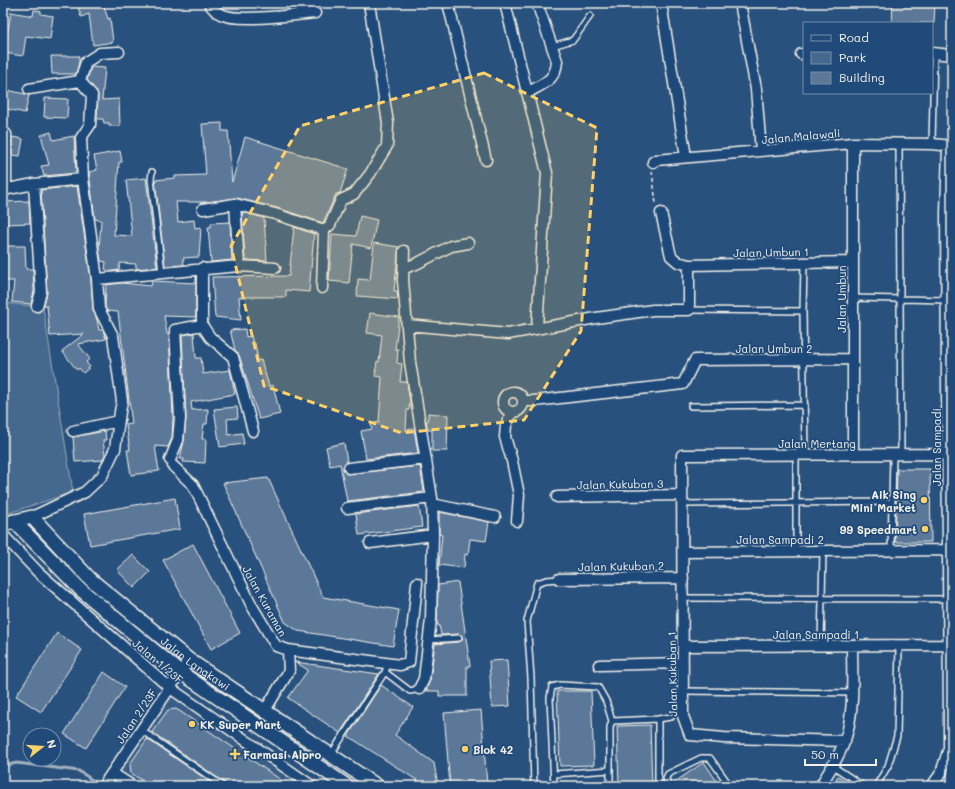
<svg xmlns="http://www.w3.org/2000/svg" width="955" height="789" font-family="Mali,sans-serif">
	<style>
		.built { fill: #375d86 }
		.green { fill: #45688e; stroke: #9cacbb }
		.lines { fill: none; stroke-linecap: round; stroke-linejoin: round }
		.stream { stroke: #a4b2be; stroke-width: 3 }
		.building { fill: #5b7899; stroke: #f4f1e8 }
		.service-casing { stroke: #f4f1e8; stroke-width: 8 }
		.minor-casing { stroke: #f4f1e8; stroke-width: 13 }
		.tertiary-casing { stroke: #f4f1e8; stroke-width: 16 }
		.path { stroke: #f4f1e8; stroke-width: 1.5; stroke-dasharray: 4 3; stroke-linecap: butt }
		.service { stroke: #1f4a7a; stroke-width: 5 }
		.minor { stroke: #1f4a7a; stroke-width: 10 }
		.tertiary { stroke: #1f4a7a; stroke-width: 13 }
		.marked { fill: #ffd166; fill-opacity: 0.2; stroke: #ffd166; stroke-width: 3; stroke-dasharray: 8 5; stroke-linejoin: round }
		.poi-dot { fill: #ffd166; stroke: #1f4a7a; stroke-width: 1.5 }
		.labels { text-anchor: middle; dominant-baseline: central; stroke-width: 3.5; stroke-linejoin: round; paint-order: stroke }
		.street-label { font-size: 11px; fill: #f4f1e8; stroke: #1f4a7a }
		.poi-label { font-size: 11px; font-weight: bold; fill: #f4f1e8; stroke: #1f4a7a; text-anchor: start }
	</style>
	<rect width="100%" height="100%" fill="#28517e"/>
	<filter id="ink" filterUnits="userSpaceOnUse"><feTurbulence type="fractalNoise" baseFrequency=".025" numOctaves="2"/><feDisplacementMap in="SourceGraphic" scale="8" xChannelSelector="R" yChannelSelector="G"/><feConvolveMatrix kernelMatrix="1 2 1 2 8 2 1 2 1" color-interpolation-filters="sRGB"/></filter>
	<g filter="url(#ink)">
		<path class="built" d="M171 693 306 786H139L117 771Z"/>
		<path class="green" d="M3 303 43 307 73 492 3 515Z"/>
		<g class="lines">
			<path class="stream" d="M3 766 17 763 79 771 101 786"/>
		</g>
		<path class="building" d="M77 3H103L108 19 110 18 113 42 93 45 89 14 81 17Z
			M893 3H935L934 23H892Z
			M34 10 41 11V14L53 16 50 39 26 36 23 56 4 53 11 12 33 16Z
			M51 56H79V62L76 74H52Z
			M91 67 105 68 102 100 119 99 120 126H109V123H104L103 119H97L98 95 87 80Z
			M3 89 29 95 25 113 3 108Z
			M45 98 68 99 67 118 44 117Z
			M222 123V131H228L232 182 245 137 348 169 340 193 336 194 323 223 277 208 237 198 207 202H176L178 222 194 220 195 228 201 227 199 257 183 258 184 265 165 266 155 180 175 178V176L206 175 202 124Z
			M51 132 53 140 74 136 76 173 44 176 41 166 49 165 41 135Z
			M12 137 23 139 20 156 12 155Z
			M120 151 122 162H119L114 235 132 236 126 180 146 178 157 267 136 269V264L120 263 119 270 107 272V270L105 269 106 262 101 261 99 248 101 220 95 219 89 172 97 170 94 156Z
			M77 186 91 280 93 309 97 320 99 330H103L106 339 78 344 90 359 86 362 90 367 83 373 79 368 77 370 62 351 84 334 50 336 47 306 44 305 47 292 41 190Z
			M29 201 30 223 6 224 5 202Z
			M242 212 264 218 267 261 245 260Z
			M360 216 377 220 371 248 353 244 349 283 329 281 332 234 356 236Z
			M230 222 232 260 211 262 208 227H211V223Z
			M294 227 314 234 309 292 286 290V297H239L241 320 215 317 212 277 289 276Z
			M374 243 399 247 394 291H397L398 299 357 296 358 279 370 280Z
			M3 246H25L26 269H33L34 291 31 304 12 302 14 281H3Z
			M152 281 196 283V317L164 316 167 334H169L173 418 172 438 168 447 155 446 159 471 131 475 127 450H130L126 425 132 424 123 351 118 312 107 311 105 307 106 285 122 283 151 286Z
			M370 313 399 317 395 349H398L397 363 402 364 400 382H407L410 402 409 410H407L406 430 414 429 418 453 366 459 361 431 372 429 371 424 379 422 382 377 375 376 377 361 379 362 382 335 367 333Z
			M245 329 246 337 251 336 253 344 255 343 258 361 261 360 269 386 273 385 280 414 259 419 239 355 235 350 230 330Z
			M194 333 196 358H201L203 374 230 370 235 394 191 402 192 410 208 409 207 424H204L202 439H206L205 463 183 462 184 459H180L184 441 186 418 182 335Z
			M237 407 238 418 227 419 228 435 242 433 244 444 220 447 214 409Z
			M428 413 448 415 447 451H432V430H428L426 421H428Z
			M105 431 106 440H103L105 455 103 460 75 462 73 437Z
			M344 443 347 462 343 468 346 474 420 466 424 492 347 501 340 464 330 466 326 447Z
			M897 469H930L931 542H895Z
			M268 478 323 597 399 610 393 646 298 631 285 622 223 483Z
			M175 498 180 529 90 545 84 514Z
			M419 506 422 527 359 535 356 514Z
			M439 512 489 522 486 541 470 539 468 555 465 554 464 568 439 565 442 535 439 534Z
			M193 544 240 633 211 649 163 560Z
			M133 555 150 572 134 588 117 570Z
			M458 582 470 666H467V696H439V691H426L430 680 435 644 459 642 463 638 459 634 441 635 439 625H437L438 585Z
			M57 633 82 650 41 712 16 696Z
			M507 660 510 706 492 707 489 661Z
			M295 662 379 674 340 733 288 698 308 670Z
			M104 672 125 687 86 748 64 734Z
			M381 685 413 707 395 735 434 763 438 786H426L348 736Z
			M557 691H591L594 765 560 766Z
			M176 709 181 712 290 786H227L225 783 152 732 168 710Z
			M481 710 487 785 450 786 444 713Z
			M650 725 652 786H619L617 726Z
			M147 739 216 786H150L131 773 130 764Z
			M704 762 720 786H672V784Z
			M838 776 854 786H831Z"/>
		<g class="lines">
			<g class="service-casing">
				<path id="service" d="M552 46 573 40 590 16
					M899 144 901 454
					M932 144 934 53
					M152 172 151 179 162 272
					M804 263 803 311 805 455
					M853 298 947 300
					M689 310 803 311
					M691 406 805 405
					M796 455V551
					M682 504 892 502
					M891 551 893 454
					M683 598 949 599
					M429 640 459 638
					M821 645 823 551
					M385 672 410 691 419 689
					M683 691 853 693
					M658 719 671 717
					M141 730 223 786
					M331 754 385 672 388 664
					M833 766 863 786
					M554 774 610 770
					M534 786 531 678 527 621 537 583 546 580 559 579
					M554 786 550 698 552 687 560 685 598 687 606 701 612 721 658 719V786
					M610 786V727L612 721
					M668 786 666 778 668 774 701 758H710L730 786
					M876 786 888 766 897 736 899 646"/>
			</g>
			<g class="minor-casing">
				<path id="minor" d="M209 3C212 8 217 13 223 15 239 22 295 15 315 13
					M448 3 486 160
					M505 3 547 173 537 327
					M661 3 686 157
					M740 3 756 89 761 151
					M932 53 952 55
					M801 54H804
					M29 89 80 81
					M527 93C542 84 556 81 557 61L537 3
					M853 143V454
					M948 146 946 214 949 728V748L952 750
					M653 162 656 160 853 143 932 144 952 146
					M34 184 41 292 37 306
					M6 189V134
					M3 190 34 184 83 179
					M203 209 235 204 275 214 324 230
					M661 213 671 256 678 262 689 265 853 262
					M404 251 403 280 410 362 432 498 433 535 431 619 424 679 419 689
					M239 266 275 268
					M404 268 416 264 451 246 468 243
					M97 279 239 266 235 204
					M322 288 324 230 330 225 341 200 354 194 370 174 387 146 388 123 369 3
					M202 325 210 337 233 357 253 431
					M407 325 508 334 596 318 653 310H689V265
					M503 402a10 10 0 1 1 20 0a10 10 0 1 1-20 0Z
					M524 401H534L683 384 695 360 853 359
					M512 413 506 425 505 437 512 461 519 495 517 521
					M73 431 118 421
					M170 460 178 440 180 418 175 330 202 325V268
					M173 466 193 485 252 606 276 646 288 650 400 665 409 662 417 583
					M349 468 426 459
					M557 497 682 495
					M432 504 495 517
					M347 508 432 498
					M32 517 85 492 102 476 115 449 120 412 122 401 113 336 99 309 97 279 83 179 81 138 90 125 92 95 80 81 86 62 100 53 119 52
					M3 535 38 572 170 688 312 786
					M370 543 433 535
					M683 552 949 550
					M559 579 683 578
					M683 646 949 645
					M599 665 683 663
					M264 712 289 671 288 650
					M845 741 724 738 690 735 683 716 682 455 952 454
					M112 773 132 786
					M103 786 189 660
					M820 786C829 772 839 757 845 740 855 710 852 677 852 645
					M932 786 941 773 949 748"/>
			</g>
			<g class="tertiary-casing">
				<g id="tertiary">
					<path d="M14 521 80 589 180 672 347 786"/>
					<path id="s1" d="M3 524 32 517 90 579 189 660 377 786"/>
				</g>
			</g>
			<path class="path" d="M652 171 656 204"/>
			<use href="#service" class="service"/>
			<use href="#minor" class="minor"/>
			<use href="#tertiary" class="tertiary"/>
		</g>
	</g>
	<path class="marked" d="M484 73 597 128 581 331 524 420 402 433 264 386 231 246 300 126Z"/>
	<g class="poi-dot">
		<circle cx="924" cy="500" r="4"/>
		<circle cx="925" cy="529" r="4"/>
		<circle cx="192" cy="724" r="4"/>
		<circle cx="465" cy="749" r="4"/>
		<path d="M233 748h4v4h4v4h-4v4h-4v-4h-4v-4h4z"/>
	</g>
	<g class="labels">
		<g class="street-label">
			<text transform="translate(801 136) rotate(-5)">Jalan Malawali</text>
			<text transform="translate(771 252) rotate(-1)">Jalan Umbun 1</text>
			<text transform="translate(841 299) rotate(-90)">Jalan Umbun</text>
			<text x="774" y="348">Jalan Umbun 2</text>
			<text x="817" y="443">Jalan Mertang</text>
			<text transform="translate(936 447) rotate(-90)">Jalan Sampadi</text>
			<text transform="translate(620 484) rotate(-1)">Jalan Kukuban 3</text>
			<text x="780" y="539">Jalan Sampadi 2</text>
			<text transform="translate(621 566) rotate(-1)">Jalan Kukuban 2</text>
			<text transform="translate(265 601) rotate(61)">Jalan Kuraman</text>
			<text x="816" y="634">Jalan Sampadi 1</text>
			<text transform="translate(158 661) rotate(40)">Jalan 1/23F</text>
			<text stroke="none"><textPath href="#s1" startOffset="250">Jalan Langkawi</textPath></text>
			<text transform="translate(672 674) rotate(-91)">Jalan Kukuban 1</text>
			<text transform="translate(136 716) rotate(-56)">Jalan 2/23F</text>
		</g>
		<g class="poi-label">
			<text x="916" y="494" text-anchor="end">Aik Sing<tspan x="916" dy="13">Mini Market</tspan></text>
			<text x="917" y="529" text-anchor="end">99 Speedmart</text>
			<text x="200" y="724">KK Super Mart</text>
			<text x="473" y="749">Blok 42</text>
			<text x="243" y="754">Farmasi Alpro</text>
		</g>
	</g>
	<rect width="955" height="789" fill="none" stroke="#1f4a7a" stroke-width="16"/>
	<rect x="8" y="8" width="939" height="773" fill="none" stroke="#f4f1e8" stroke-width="1.5" filter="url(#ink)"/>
	<rect x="803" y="22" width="130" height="72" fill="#1f4a7a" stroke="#748da6"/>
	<rect x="811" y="35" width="20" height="6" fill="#1f4a7a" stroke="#748da6"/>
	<text x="839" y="42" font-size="12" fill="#f4f1e8">Road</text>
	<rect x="811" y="52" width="20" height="12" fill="#45688e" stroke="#748da6"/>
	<text x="839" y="62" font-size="12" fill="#f4f1e8">Park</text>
	<rect x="811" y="72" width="20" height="12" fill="#5b7899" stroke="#748da6"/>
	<text x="839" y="82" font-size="12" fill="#f4f1e8">Building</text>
	<g transform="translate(42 747) rotate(73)"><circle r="19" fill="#1f4a7a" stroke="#748da6"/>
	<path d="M0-3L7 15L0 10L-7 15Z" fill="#ffd166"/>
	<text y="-6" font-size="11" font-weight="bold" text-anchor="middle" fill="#f4f1e8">N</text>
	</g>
	<path d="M805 759v6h71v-6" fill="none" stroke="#f4f1e8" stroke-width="2"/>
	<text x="811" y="759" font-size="12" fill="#f4f1e8" stroke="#1f4a7a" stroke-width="3" paint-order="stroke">50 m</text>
</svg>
